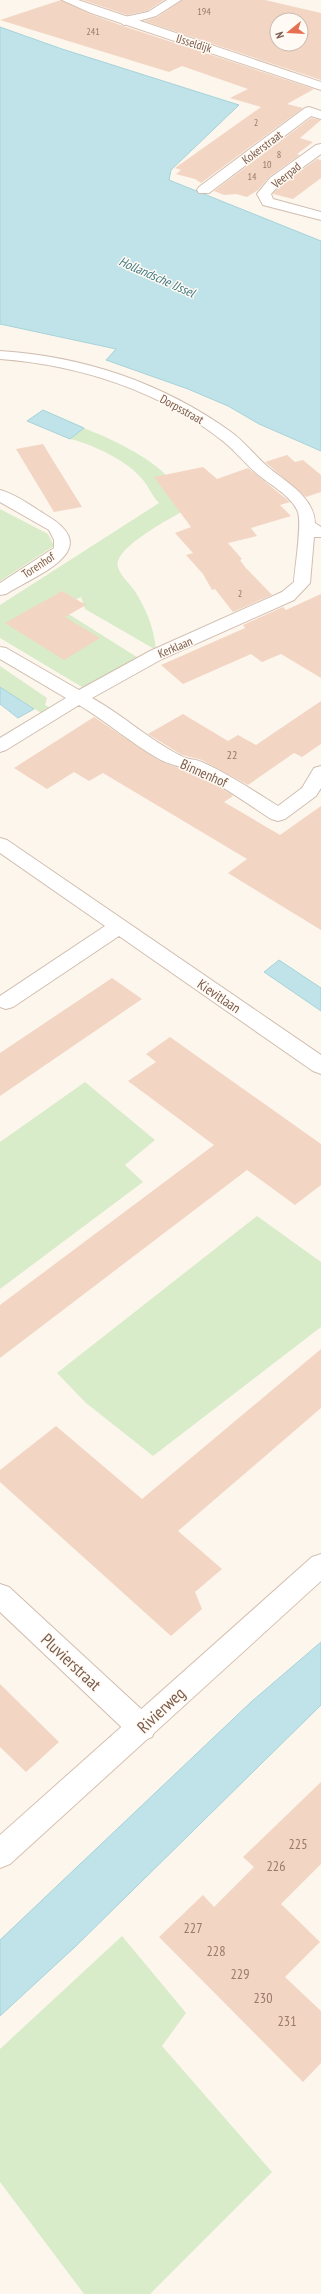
<svg xmlns="http://www.w3.org/2000/svg" width="321" height="2294" font-family="'PT Sans Narrow',sans-serif">
	<style>
		.green { fill: #d8ecc9 }
		.water { fill: #bfe3e8; stroke: #a5d3da }
		.building { fill: #f3d5c3; fill-rule: evenodd }
		.lines { fill: none; stroke-linecap: round; stroke-linejoin: round }
		.street-casing { stroke: #d1beb0; stroke-width: 2 }
		.secondary-casing { stroke: #d6c0b0; stroke-width: 2 }
		.street { fill: #fff; fill-rule: evenodd }
		.secondary { fill: #fff; fill-rule: evenodd }
		.labels { text-anchor: middle; dominant-baseline: central; stroke-width: 3; stroke-linejoin: round; paint-order: stroke }
		.far-number-label { font-size: 10px; fill: #987a6a }
		.far-street-label { font-size: 12px; fill: #7a5c4d; stroke: #fffaf3 }
		.number-label { font-size: 12px; fill: #987a6a }
		.far-water-label { font-size: 13px; font-style: italic; fill: #437c86; stroke: #fffaf3 }
		.street-label { font-size: 14px; fill: #7a5c4d; stroke: #fffaf3 }
		.near-number-label { font-size: 14px; fill: #987a6a }
		.near-street-label { font-size: 17px; fill: #7a5c4d; stroke: #fffaf3 }
	</style>
	<rect width="100%" height="100%" fill="#fdf6ec"/>
	<path class="green" d="M84 428C111 439 149 456 169 478 177 487 184 498 191 507 176 515 112 548 118 567 120 575 129 583 134 590 146 608 154 628 156 650L85 609 81 597 64 606 67 613 140 659 87 690 0 638V605L159 503C152 496 149 487 143 480 128 461 92 444 70 439Z
		M0 509 48 534 54 546 0 581Z
		M0 666 47 698 45 705 50 708 41 713 0 687Z
		M85 1082 155 1140 125 1165 143 1182 0 1289V1142Z
		M257 1216 321 1262V1327L153 1456 86 1403 57 1373Z
		M122 1936 186 2013 162 2046 272 2172 150 2294H84L0 2182V2049Z"/>
	<path class="water" d="M0 27 62 49 239 105 171 170 169 180 321 241V451L259 424 228 406 188 389 106 360 116 349 0 324Z
		M43 410 84 428 70 439 27 421Z
		M0 687 34 709 18 718 0 704Z
		M279 960 321 988V1011L264 972Z
		M321 1642V1705L76 1946 0 2016V1940L251 1702Z"/>
	<path class="building" d="M61 0 90 14 123 26 314 89 287 104 303 108 201 183 195 179 176 174 181 170 175 168 261 107 230 98 248 89 182 66 169 72 0 20Z
		M83 0H164L147 11 127 15Z
		M182 0H265L321 13V80L144 21 157 17ZM277 20H301V44H277Z
		M311 118 321 120 300 138 313 142 297 154 300 155 269 177 258 190 247 197 236 194 224 195 214 191Z
		M317 159 321 160V178L293 199 273 194 281 185Z
		M43 444 54 462 82 507 54 512 16 449Z
		M287 455 295 462 303 460 321 475V492L306 497 265 462Z
		M203 467 217 479 248 468 290 502 280 505 291 516 251 528 257 536 228 543 242 559 240 560 245 567 272 595 233 612 215 589 212 590 203 574 186 555 193 553 175 533 191 527 154 477Z
		M62 591 86 605 65 617 100 638 64 660 5 623Z
		M321 594V678L281 654 262 662 251 654 183 684 161 665 245 628 243 625 283 607 286 610Z
		M321 701V744L302 757 294 753 248 785 202 760 182 755 148 734 183 714 228 741 238 735 256 745Z
		M94 717 158 760 201 777 231 794 233 796 224 802 280 835 321 806V930L228 873 247 859 103 773 89 781 74 772 47 789 14 768Z
		M112 978 142 999 0 1096V1053Z
		M170 1037 321 1144V1185L295 1205 247 1170 0 1358V1305L214 1145 128 1081 156 1062 146 1054Z
		M321 1349V1408L178 1531 222 1569 195 1592 202 1609 171 1636 0 1482V1470L56 1426 142 1499Z
		M0 1684 59 1742 26 1772 0 1747Z
		M321 1782V1864L281 1904 320 1942 285 1977 321 2011V2063L303 2082 159 1937 203 1895 214 1907 254 1867 243 1857Z"/>
	<g class="lines">
		<g class="street-casing">
			<path id="street" d="M167 0H181L156 16 124 25 118 21 120 18 148 12Z
				M309 107 321 111V119L311 116 209 193H199L197 190 199 187 305 108Z
				M321 144V154L280 184 271 194 273 199 321 212V220L263 205 257 194 270 178 316 145Z
				M0 351C83 356 163 383 231 432 245 442 255 456 268 467 286 482 314 497 315 523L321 527V537H314L310 583 294 600 162 659 92 698C123 715 149 740 181 756 188 760 197 759 204 763 230 775 254 791 278 806L302 788 314 768 321 766V788L316 796 285 819 278 821 271 819C245 802 219 783 191 771 180 766 170 765 159 759 131 743 107 722 79 705L6 750 0 752V738L66 698 0 659V647L6 648 79 690 150 651 282 592 294 582C295 567 302 525 298 512 291 495 270 485 256 473 245 463 235 451 224 442 161 391 80 365 0 359Z
				M0 490C16 494 31 506 46 515 106 550 38 574 6 594L0 595V583L54 548V540L49 530 0 502Z
				M0 838 7 840 321 1055V1074L313 1071 119 936 13 1007 6 1009 0 1007V996L105 926 0 853Z
				M0 1584 9 1587 152 1719 156 1728 152 1737 142 1741 132 1737 0 1612Z"/>
		</g>
		<g class="secondary-casing">
			<path id="secondary" d="M62 0H78L321 82V90L91 13Z
				M321 1554V1581L10 1864 0 1868V1835L312 1557Z"/>
		</g>
		<use href="#street" class="street"/>
		<use href="#secondary" class="secondary"/>
	</g>
	<g class="labels">
		<g class="far-number-label">
			<text x="204" y="11">194</text>
			<text x="93" y="31">241</text>
			<text x="256" y="122">2</text>
			<text x="279" y="154">8</text>
			<text x="267" y="164">10</text>
			<text x="252" y="176">14</text>
			<text x="240" y="593">2</text>
		</g>
		<g class="far-street-label">
			<text transform="translate(194 43) rotate(17)">IJsseldijk</text>
			<text transform="translate(262 147) rotate(-37)">Kokerstraat</text>
			<text transform="translate(286 175) rotate(-39)">Veerpad</text>
			<text transform="translate(182 409) rotate(29)">Dorpsstraat</text>
			<text transform="translate(38 565) rotate(-33)">Torenhof</text>
			<text transform="translate(175 647) rotate(-23)">Kerklaan</text>
		</g>
		<g class="number-label">
			<text x="232" y="754">22</text>
		</g>
		<g class="far-water-label">
			<text transform="translate(157 277) rotate(24)">Hollandsche IJssel</text>
		</g>
		<g class="street-label">
			<text transform="translate(204 773) rotate(24)">Binnenhof</text>
			<text transform="translate(219 996) rotate(34)">Kievitlaan</text>
		</g>
		<g class="near-number-label">
			<text x="298" y="1844">225</text>
			<text x="276" y="1866">226</text>
			<text x="193" y="1928">227</text>
			<text x="216" y="1951">228</text>
			<text x="240" y="1974">229</text>
			<text x="263" y="1998">230</text>
			<text x="287" y="2021">231</text>
		</g>
		<g class="near-street-label">
			<text transform="translate(71 1662) rotate(43)">Pluvierstraat</text>
			<text transform="translate(161 1710) rotate(-43)">Rivierweg</text>
		</g>
	</g>
	<g transform="translate(289 32) rotate(252)"><circle r="19" fill="#fffaf3" stroke="#cabbb1"/>
	<path d="M0-3L7 15L0 10L-7 15Z" fill="#e76f51"/>
	<text y="-6" font-size="11" font-weight="bold" text-anchor="middle" fill="#7a5c4d">N</text>
	</g>
</svg>
